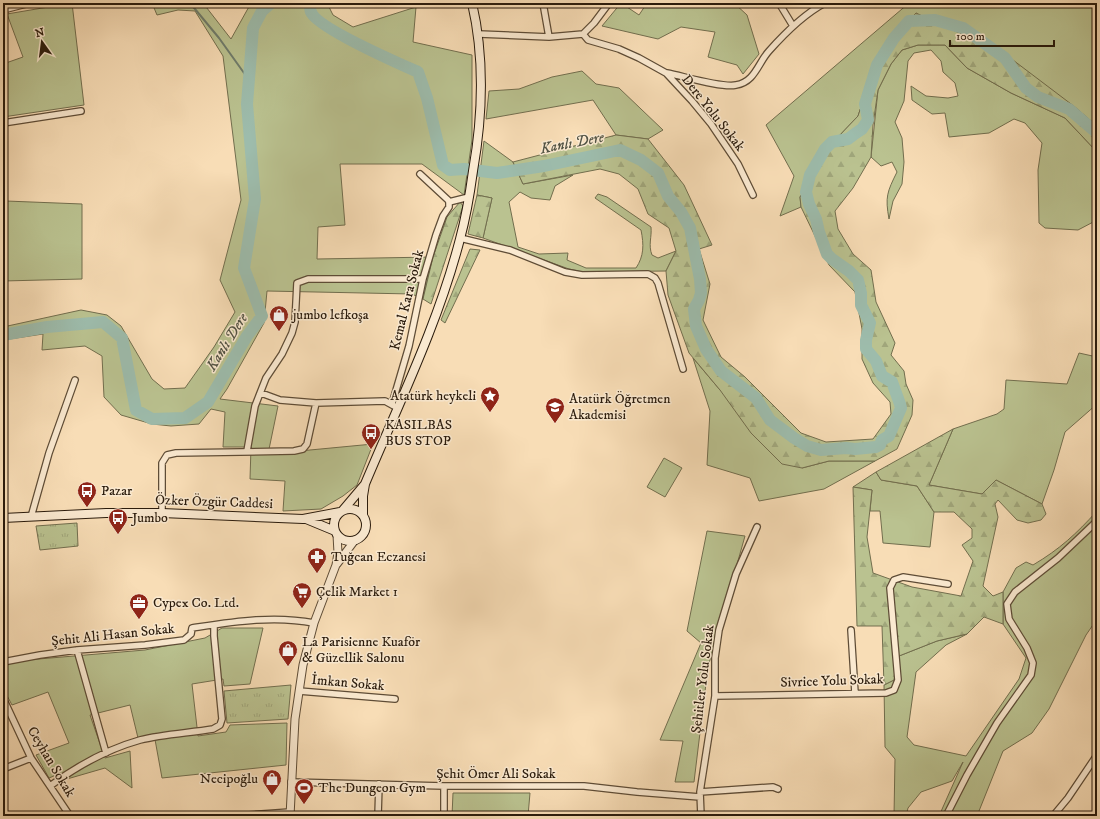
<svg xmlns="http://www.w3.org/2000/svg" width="1100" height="819" font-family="'IM FELL DW Pica',serif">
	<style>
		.grass { fill: #bac290; stroke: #726e4e }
		.forest { fill: url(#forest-firs); stroke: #726e4e }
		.park { fill: url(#park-tufts); stroke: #726e4e }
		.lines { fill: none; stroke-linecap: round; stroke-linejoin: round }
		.stream { stroke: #6f7c6c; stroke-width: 2 }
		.river { stroke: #9dbcac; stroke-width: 12 }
		.minor-casing { stroke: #5e4c36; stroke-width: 8 }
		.tertiary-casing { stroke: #5e4c36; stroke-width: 9 }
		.secondary-casing { stroke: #2a1b0c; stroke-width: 10 }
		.minor { stroke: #fae9d0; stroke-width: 5.5 }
		.tertiary { stroke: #fae9d0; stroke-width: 7 }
		.secondary { stroke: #fae9d0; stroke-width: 8 }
		.labels { text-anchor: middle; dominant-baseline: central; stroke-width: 3; stroke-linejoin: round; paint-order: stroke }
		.street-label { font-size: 14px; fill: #2a1b0c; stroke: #fae9d0 }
		.poi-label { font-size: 14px; fill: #2a1b0c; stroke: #fae9d0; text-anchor: start }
		.water-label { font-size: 15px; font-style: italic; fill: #525344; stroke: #fae9d0 }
	</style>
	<defs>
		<pattern id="forest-firs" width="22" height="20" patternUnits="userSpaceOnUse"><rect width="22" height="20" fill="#bac290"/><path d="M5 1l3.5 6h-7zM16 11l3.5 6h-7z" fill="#a0a67b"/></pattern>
		<pattern id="park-tufts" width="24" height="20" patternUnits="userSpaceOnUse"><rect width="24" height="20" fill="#bac290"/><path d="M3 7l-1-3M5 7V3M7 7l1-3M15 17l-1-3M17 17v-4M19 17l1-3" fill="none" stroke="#a0a67b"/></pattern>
	</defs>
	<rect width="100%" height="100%" fill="#f8ddb6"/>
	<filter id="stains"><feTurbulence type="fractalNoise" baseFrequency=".005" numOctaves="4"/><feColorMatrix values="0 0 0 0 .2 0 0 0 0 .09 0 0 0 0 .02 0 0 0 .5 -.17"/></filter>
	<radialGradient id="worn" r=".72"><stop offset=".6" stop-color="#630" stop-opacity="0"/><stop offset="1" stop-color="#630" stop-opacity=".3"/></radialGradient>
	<path class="grass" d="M72 3 84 105 3 117V64L23 57 7 14Z
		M152 3H203L231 39 251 3H327L333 15 353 27 416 7 413 42 472 55V140L464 195 422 164H340L345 225 318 227 317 259 433 257 423 299 412 294 267 291 264 323 227 389 220 399 278 406 268 454 373 444 357 485 343 496 321 509 283 511 285 481 250 479 251 447H223L225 412 211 409 199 424 171 426 152 424 121 415 104 397 102 356 85 346 42 350 43 334 3 340V327L81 310 107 315 121 326 152 379 164 389 185 388 214 347 235 312 220 280 241 200 223 56 195 11 178 10 157 15Z
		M621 3 639 15 647 3H734L747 15 759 54 743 74 737 65 708 57 715 32 681 27 658 39 602 26Z
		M909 3H1097V130L916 13 878 56 858 116 839 136 800 197 801 207 780 216 794 176 766 125Z
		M918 45H945L967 68 1011 93 1065 118 1097 152V220L1078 230 1045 228 1039 223 1038 170 1042 143 1025 123 1014 119 989 133 949 137 945 113 932 114 912 100 911 86 926 96 948 98 958 96 955 83 943 72 941 61 931 50 914 53 908 61 904 101 895 122 902 138 904 162 902 184 893 201 889 219C885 197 887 192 897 172L892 162 881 166 871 157 878 90 891 64 902 50Z
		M582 71 596 84 619 88 663 130 648 139 616 135 593 100 486 119 489 91 519 89 552 77Z
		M484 141 513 162 523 184 573 175 555 186 550 200 531 198 520 192 509 202 518 247 539 254 568 253 567 260 586 268H636C644 256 644 245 641 230L595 198 598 194 607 197 651 227C652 237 648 245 652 255L658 258 676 251 666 271 583 272 569 269 483 238 492 198 477 195Z
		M6 201 82 204V279L3 281V233L7 232Z
		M1079 353 1097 357V404L1065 432 1054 470 1042 504 996 480 982 494 929 485 953 429 997 414 1004 409 1006 380 1067 384Z
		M693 358 720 390 802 468 829 461H875L824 489 759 501 750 478 707 465 710 411Z
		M664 458 682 468 665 497 647 487Z
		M876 472 881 480 917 486 934 512 930 547 883 543 880 511H870L872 490 853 487Z
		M1097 511V619L1086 635 1049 709 1032 733 1003 751 977 816H939L963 762 952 781 921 792 908 808 906 816H894L895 759 885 747 884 685 894 680 899 656 937 641 967 634 946 645 916 672 907 737 914 745 966 756 1019 679 1026 658 1003 624V592L1016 568 1026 562 1033 565C1060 549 1076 534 1097 511Z
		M707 531 745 536 708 667 694 782H675L683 741 660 740 701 643 687 631Z
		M222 628H263L250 684 224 686 223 679 192 684 198 736 226 732 230 725 287 723 286 765 162 778 154 734 138 738 130 705 90 715 105 758 130 751 132 788 105 768 67 779 61 773 49 778 36 755 69 743 48 692 12 705 3 688V662L145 650 205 638Z
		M453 793H530L528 816H452Z"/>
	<path class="forest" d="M916 13 1005 54 1075 107 1097 126V152L1065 118 1011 93 967 68 945 45H918L902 50 891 64 878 90 873 125 871 157 853 188 835 211 838 229 853 254 871 270 876 302 895 343 891 355 904 371 906 384 913 400 912 415 897 449 875 461H829L802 468 782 464 751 433 720 390 689 353 668 295 666 271 676 251 669 228 648 214 638 189 619 174 600 169 523 184 513 162 616 135 648 139 684 185 712 245 699 249 710 284 703 320 721 357 745 377 801 433 826 442 873 439 891 414 890 402 873 383 862 359V329L855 292 829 265 801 207 800 197 839 136 858 116 878 56Z
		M477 195 492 198 483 238 468 234Z
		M460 202 463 206 431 304 423 299 433 257 447 217Z
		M470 249 480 250 445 323 441 320Z
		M953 429 929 485 982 494 996 480 1042 504 1046 514 1041 520 1028 523 1017 520 998 500 995 504 998 517 983 586 993 596 1003 592V624L984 617 967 634 937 641 899 656 894 680 884 685 882 626H857L853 487 872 490 867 537 873 573 912 587 961 596 973 561 962 545 972 538V529L954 512H934L917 486 881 480 876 472Z"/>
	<path class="park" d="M77 523 78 546 40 550 36 526Z
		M291 685 288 719 227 723 224 691Z"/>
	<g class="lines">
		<path class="stream" d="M190 3 219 38 249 80"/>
		<path class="river" d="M310 3C310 6 310 10 311 12 317 28 400 64 418 72L427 98 443 165 450 170 464 169 497 173 544 166 620 150 641 160 658 173 668 196 681 212 690 228 700 279 701 293 699 300 694 309 696 326 706 349 721 371 756 398 770 420 794 438 807 446 821 450 846 448 855 449 876 447 880 445 882 440 889 436 901 408 900 404 892 382 882 376 876 361 866 349V340L870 323 861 305V293L858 280 849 271 832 259 827 254 819 232 816 219 809 204 806 192 810 175 825 149 832 142 848 139 856 133 862 129 868 120 865 104 877 65 894 38 909 21 935 20 963 28 1005 58 1026 88 1038 97 1069 109 1097 133
			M3 335 47 327 103 322 122 338 136 410 152 419 185 418 208 402 247 336 262 316 244 268 255 199 247 104 253 28 262 11 271 3"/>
		<g class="minor-casing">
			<path id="minor" d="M543 3 549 37
				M779 3 793 26
				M3 10 30 3
				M479 34 549 37 583 34
				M583 34 588 40 619 49 639 58 666 73 692 101 711 124 738 164 753 195
				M583 34 594 23 609 3
				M667 73C683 76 721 88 736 85 755 82 758 63 769 51 785 33 804 14 825 3
				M3 123 81 111
				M420 174 448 200 449 202
				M449 202 469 197
				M460 238 510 250 565 272 582 275 648 274 655 278 658 283 683 369
				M261 393 280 400 316 403 385 401 394 406
				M392 404 409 346 423 279 436 235 443 216 449 207V202
				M247 451 255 406 266 378 282 354 292 333 295 322 297 283 308 279H423
				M162 513V463L167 455 176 453 294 451 303 449 307 444 316 403
				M31 517 49 453 75 380
				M851 630 855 693
				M77 650 106 753
				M3 662 40 655 77 650 145 645 184 640 191 634 192 628C232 622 273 615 314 623
				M299 691 395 699
				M715 696 886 693 894 690 898 680 890 588 894 580 903 577 948 584
				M3 698 31 758 70 816
				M3 769 31 758
				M291 782 444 786H584L637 792 700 797
				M50 786C77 766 108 749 140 740 163 734 189 733 213 729L220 725 222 719 214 636V625
				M444 786V816
				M700 792 773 787 778 789
				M234 816 290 812
				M378 816 379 784
				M701 816 700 792 715 696V658L719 630 736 574 757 527
				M946 816 967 775 997 723 1031 675 1033 663 1027 648 1009 619 1007 604 1015 592 1058 558 1097 521
				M1053 816 1068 798 1097 755"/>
		</g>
		<g class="tertiary-casing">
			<path id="tertiary" d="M337 564 355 540
				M290 816 295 719 303 665 314 623 336 565 338 553 337 535"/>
		</g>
		<g class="secondary-casing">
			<path id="secondary" d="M334 525a16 16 0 1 1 32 0a16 16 0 1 1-32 0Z
				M343 510 365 484
				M363 514V496L365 484C399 403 438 324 460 239 466 217 470 193 473 171 483 114 485 59 472 3
				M3 518 106 513H162L303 519 340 512
				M306 519 335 531"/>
		</g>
		<use href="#minor" class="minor"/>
		<use href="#tertiary" class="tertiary"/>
		<use href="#secondary" class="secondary"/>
	</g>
	<defs>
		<g id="shop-pin" transform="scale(1)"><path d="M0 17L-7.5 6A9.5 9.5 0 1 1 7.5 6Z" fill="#8f2418" stroke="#fae9d0"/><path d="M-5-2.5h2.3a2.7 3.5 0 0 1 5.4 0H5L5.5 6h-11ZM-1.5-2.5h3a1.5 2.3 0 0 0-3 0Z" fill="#fff"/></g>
		<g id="sight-pin" transform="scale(1)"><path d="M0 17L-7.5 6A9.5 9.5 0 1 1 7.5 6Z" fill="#8f2418" stroke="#fae9d0"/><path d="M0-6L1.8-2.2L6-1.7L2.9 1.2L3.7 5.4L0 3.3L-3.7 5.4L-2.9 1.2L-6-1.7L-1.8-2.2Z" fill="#fff"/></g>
		<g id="university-pin" transform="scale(1)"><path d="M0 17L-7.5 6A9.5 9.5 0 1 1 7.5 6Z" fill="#8f2418" stroke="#fae9d0"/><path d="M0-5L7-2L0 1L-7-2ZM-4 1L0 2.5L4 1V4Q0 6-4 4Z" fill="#fff"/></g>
		<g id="bus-pin" transform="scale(1)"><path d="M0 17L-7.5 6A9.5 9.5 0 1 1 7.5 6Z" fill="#8f2418" stroke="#fae9d0"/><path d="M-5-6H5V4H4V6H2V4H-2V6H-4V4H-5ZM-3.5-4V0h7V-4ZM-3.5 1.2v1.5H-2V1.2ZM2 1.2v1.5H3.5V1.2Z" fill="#fff"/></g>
		<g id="pharmacy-pin" transform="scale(1)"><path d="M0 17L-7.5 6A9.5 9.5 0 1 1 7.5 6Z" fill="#8f2418" stroke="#fae9d0"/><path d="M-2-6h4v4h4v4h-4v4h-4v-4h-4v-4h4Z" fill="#fff"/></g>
		<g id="supermarket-pin" transform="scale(1)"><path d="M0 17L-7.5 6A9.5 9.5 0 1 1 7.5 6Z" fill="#8f2418" stroke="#fae9d0"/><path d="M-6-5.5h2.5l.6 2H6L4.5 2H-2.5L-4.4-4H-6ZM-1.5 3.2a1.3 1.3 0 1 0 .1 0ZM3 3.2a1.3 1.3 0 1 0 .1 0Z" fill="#fff"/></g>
		<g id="office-pin" transform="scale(1)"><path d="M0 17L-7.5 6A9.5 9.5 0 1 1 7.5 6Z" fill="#8f2418" stroke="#fae9d0"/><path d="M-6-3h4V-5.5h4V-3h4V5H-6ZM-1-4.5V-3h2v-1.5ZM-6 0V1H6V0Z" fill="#fff"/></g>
		<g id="stadium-pin" transform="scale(1)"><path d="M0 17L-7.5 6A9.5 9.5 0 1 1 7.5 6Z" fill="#8f2418" stroke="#fae9d0"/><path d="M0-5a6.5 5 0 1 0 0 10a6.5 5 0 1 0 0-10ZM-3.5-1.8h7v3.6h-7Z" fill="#fff"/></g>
	</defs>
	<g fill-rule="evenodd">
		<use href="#shop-pin" x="279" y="315"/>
		<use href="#sight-pin" x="490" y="396"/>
		<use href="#university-pin" x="555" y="407"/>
		<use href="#bus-pin" x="371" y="433"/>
		<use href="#bus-pin" x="87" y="491"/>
		<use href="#bus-pin" x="118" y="518"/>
		<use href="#pharmacy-pin" x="317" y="557"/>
		<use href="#supermarket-pin" x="302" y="592"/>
		<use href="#office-pin" x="139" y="603"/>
		<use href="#shop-pin" x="288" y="650"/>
		<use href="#shop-pin" x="272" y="779"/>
		<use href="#stadium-pin" x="304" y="788"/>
	</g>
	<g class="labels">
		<g class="street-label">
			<text transform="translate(713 113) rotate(52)">Dere Yolu Sokak</text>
			<text transform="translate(407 300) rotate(-76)">Kemal Kara Sokak</text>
			<text transform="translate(214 502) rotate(2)">Özker Özgür Caddesi</text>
			<text transform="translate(113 635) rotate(-6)">Şehit Ali Hasan Sokak</text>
			<text transform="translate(703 679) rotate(-83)">Şehitler Yolu Sokak</text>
			<text transform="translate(832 681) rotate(-2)">Sivrice Yolu Sokak</text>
			<text transform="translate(348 683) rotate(5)">İmkan Sokak</text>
			<text transform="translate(51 762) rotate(59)">Ceyhan Sokak</text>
			<text x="496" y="774">Şehit Ömer Ali Sokak</text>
		</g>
		<g class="poi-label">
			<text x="293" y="315">jumbo lefkoşa</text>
			<text x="476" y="396" text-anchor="end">Atatürk heykeli</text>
			<text x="569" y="399">Atatürk Öğretmen<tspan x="569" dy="16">Akademisi</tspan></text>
			<text x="385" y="425">KASILBAS<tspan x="385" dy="16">BUS STOP</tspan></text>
			<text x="101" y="491">Pazar</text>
			<text x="132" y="518">Jumbo</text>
			<text x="331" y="557">Tuğcan Eczanesi</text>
			<text x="316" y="592">Çelik Market 1</text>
			<text x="153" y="603">Cypex Co. Ltd.</text>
			<text x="302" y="642">La Parisienne Kuaför<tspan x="302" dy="16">&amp; Güzellik Salonu</tspan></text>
			<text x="258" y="779" text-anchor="end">Necipoğlu</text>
			<text x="318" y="788">The Dungeon Gym</text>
		</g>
		<g class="water-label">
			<text transform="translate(572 143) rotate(-11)">Kanlı Dere</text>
			<text transform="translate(227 342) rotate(-58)">Kanlı Dere</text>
		</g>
	</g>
	<rect width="1100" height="819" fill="none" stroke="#f8ddb6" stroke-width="16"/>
	<rect x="4" y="4" width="1092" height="811" fill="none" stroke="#2a1b0c" stroke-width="2"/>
	<rect x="8" y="8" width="1084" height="803" fill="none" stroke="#2a1b0c"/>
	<g transform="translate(42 42) rotate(346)" stroke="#fae9d0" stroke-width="3" paint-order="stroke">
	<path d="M0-3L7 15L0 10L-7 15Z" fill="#2a1b0c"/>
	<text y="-6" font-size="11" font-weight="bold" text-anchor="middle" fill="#2a1b0c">N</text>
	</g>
	<path d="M950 40v6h104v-6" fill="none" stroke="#2a1b0c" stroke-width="2"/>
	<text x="956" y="40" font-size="12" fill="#2a1b0c" stroke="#fae9d0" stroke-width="3" paint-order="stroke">100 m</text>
	<rect width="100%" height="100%" filter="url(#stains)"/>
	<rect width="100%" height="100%" fill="url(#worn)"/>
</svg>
